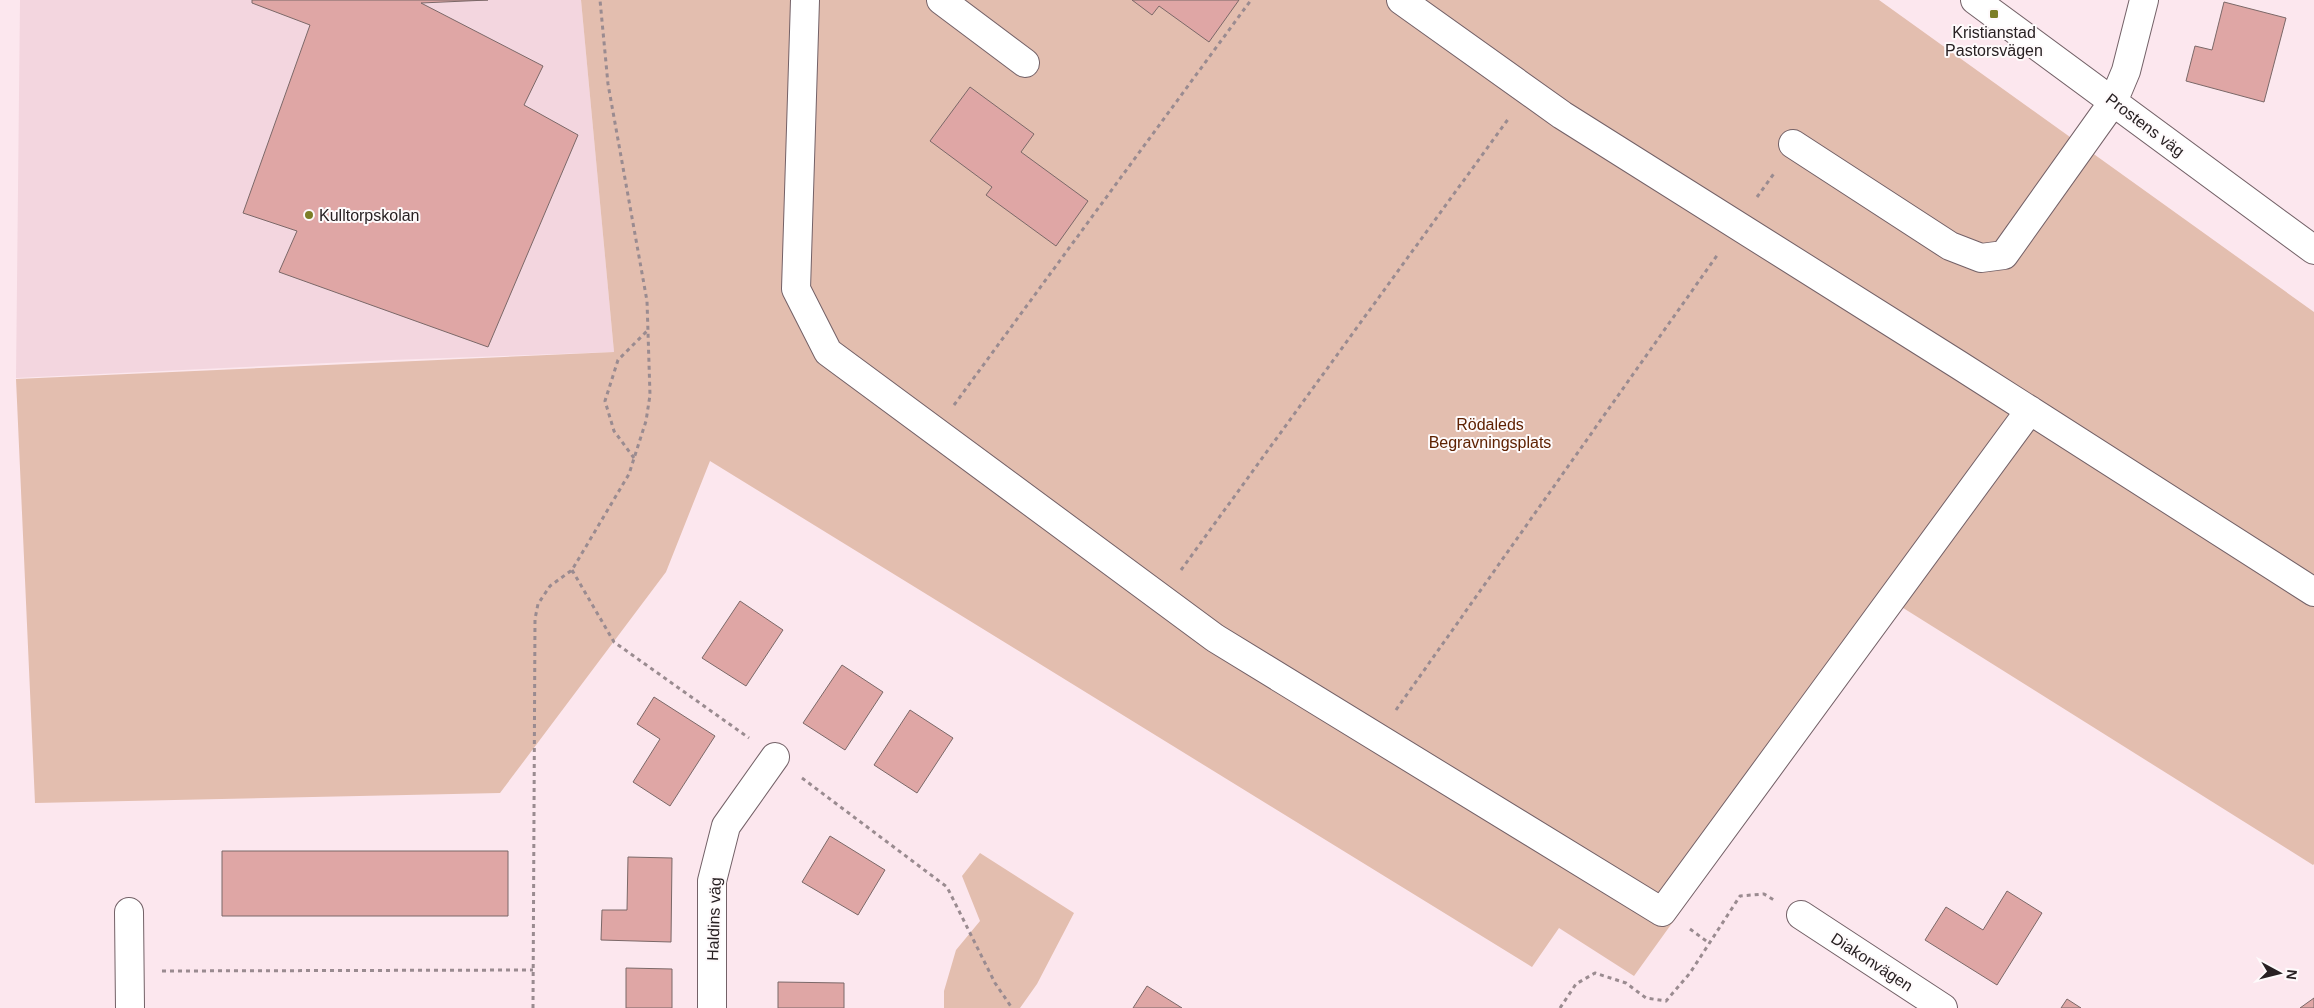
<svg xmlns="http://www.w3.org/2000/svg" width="2314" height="1008" font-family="Helvetica,sans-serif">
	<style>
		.built { fill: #f3d6df }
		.green { fill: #e3beaf }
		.building { fill: #dfa6a5; stroke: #7b6868 }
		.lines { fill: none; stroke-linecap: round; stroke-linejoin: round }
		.minor-casing { stroke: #736167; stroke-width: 30 }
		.path { stroke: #9a8b90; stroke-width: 3; stroke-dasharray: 4 4; stroke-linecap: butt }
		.minor { stroke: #fff; stroke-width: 28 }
		.poi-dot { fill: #7c7e27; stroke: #fefafb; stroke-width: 2 }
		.labels { text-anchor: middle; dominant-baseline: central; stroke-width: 4; stroke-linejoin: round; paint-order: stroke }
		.poi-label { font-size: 16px; fill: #282123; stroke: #fefafb }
		.street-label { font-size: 16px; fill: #282123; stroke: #fefafb }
		.park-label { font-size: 16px; fill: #5e2102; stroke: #fefafb }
	</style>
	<rect width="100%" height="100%" fill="#fce7ee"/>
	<path class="built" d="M20 0H581L614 352 391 360 16 378Z"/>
	<path class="green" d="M581 0H1879L2314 312V864L2313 865 1900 606 1634 976 1559 928 1532 967 710 461 666 572 500 793 35 803 16 379 614 352Z
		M980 853 1074 913 1037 984 1020 1008H944V991L956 950 980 921 962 876Z"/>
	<path class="building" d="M252 0H488L421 3 543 66 524 105 578 135 488 347 279 272 297 231 243 213 310 25 252 3Z
		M1132 0H1239L1209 42 1159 6 1152 15Z
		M2224 2 2286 18 2264 102 2186 81 2195 46 2212 50Z
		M970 87 1034 134 1021 152 1088 201 1056 246 986 195 992 187 930 141Z
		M740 601 783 630 746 686 702 658Z
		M842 665 883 692 845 750 803 723Z
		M654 697 715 736 670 806 633 782 660 739 637 724Z
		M910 710 953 738 917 793 874 765Z
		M830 836 885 870 858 915 802 882Z
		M222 851H508V916H222Z
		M628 857 672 858 671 942 601 940 602 910H627Z
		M2007 891 2042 913 1997 985 1925 940 1946 907 1983 930Z
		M626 968 672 969V1008H626Z
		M778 982 844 983V1008H778Z
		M1147 986 1182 1008H1133Z
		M2314 998V1008H2300Z
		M2067 999 2081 1008H2061Z"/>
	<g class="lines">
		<g class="minor-casing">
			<path id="minor" d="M805 0 796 289 828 352 1215 638 1662 912 2030 410
				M941 0 1025 63
				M1401 0 1562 115 1959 365 2314 592
				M1975 0 2314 250
				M1793 144 1950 246 1981 258 2004 255 2113 102 2126 71 2144 0
				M129 912 130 1008
				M1801 915 1943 1008
				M712 1008V881L726 826 775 757"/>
		</g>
		<path class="path" d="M1757 197 1775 172
			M954 405 1251 0
			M634 458 614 431 605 401 618 360 648 330
			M572 570 614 642 749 738
			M1181 570 1509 118
			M1396 710 1718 254
			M802 778 947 887 995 983 1012 1008
			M1690 929 1709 943
			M162 971 533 970
			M533 1008 535 619 538 604 550 586 572 570 629 474 646 421 650 395 647 301 608 84 600 0
			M1560 1008 1576 984 1595 973 1626 983 1646 998 1666 1001 1690 973 1740 896 1764 894 1774 900"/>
		<use href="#minor" class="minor"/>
	</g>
	<g class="poi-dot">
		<rect x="1989" y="9" width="10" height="10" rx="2.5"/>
		<circle cx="309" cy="215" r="5"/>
	</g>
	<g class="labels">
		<g class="poi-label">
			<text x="1994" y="32">Kristianstad<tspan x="1994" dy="18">Pastorsvägen</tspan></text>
			<text x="319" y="215" text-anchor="start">Kulltorpskolan</text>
		</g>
		<g class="street-label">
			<text transform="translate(2145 125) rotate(37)">Prostens väg</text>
			<text transform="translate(714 919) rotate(-88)">Haldins väg</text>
			<text transform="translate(1872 962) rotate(33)">Diakonvägen</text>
		</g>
		<g class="park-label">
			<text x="1490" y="424">Rödaleds<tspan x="1490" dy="18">Begravningsplats</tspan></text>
		</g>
	</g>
	<g transform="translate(2279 973) rotate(97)" stroke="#fefafb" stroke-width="4" paint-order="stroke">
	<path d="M0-4L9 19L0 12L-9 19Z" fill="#282123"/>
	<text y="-8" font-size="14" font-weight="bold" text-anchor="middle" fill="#282123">N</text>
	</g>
</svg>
